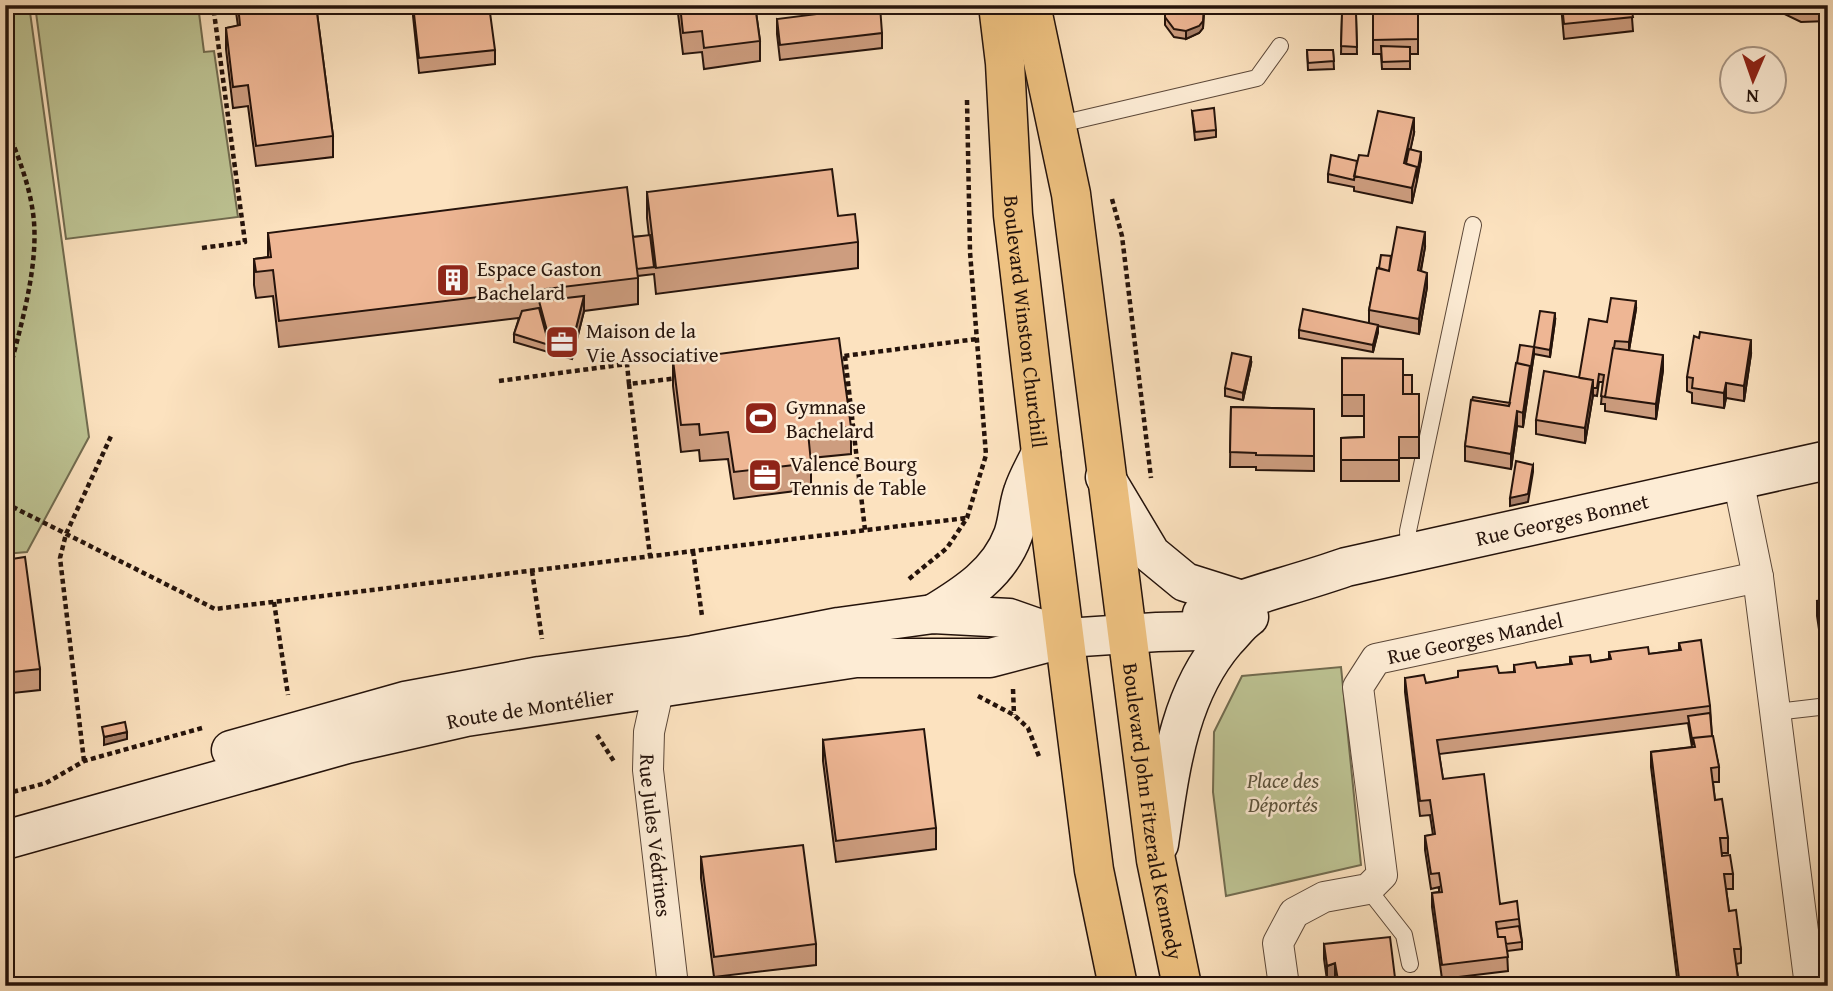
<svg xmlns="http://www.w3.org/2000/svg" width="1833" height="991" font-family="'Gentium Book Plus',serif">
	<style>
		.green { fill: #bdc393; stroke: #716b4f; stroke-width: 2 }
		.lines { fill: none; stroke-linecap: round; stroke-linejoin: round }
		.lane-casing { stroke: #5b4738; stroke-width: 18 }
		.street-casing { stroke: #5b4738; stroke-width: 32 }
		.secondary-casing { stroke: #25130b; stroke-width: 41 }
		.primary-casing { stroke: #25130b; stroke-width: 41 }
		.path { stroke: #25130b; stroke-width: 4.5; stroke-dasharray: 5 3.5; stroke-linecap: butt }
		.lane { stroke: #fdecd5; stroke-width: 16 }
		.street { stroke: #fdecd5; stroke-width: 30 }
		.secondary { stroke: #fdecd5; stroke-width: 38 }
		.primary { stroke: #eec180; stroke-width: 38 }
		.wall { fill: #cd9d7f; stroke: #25130b; stroke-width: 2 }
		.shaded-wall { fill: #a77f68; stroke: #25130b; stroke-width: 2 }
		.building { fill: #eeb694; stroke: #25130b; stroke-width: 2 }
		.labels { text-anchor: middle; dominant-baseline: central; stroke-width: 5; stroke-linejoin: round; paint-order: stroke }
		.poi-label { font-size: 21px; fill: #25130b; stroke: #fdecd5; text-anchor: start }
		.street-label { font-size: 21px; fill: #25130b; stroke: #fdecd5 }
		.park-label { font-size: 21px; font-style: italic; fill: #5a513b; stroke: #fdecd5 }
	</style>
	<rect width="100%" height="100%" fill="#fce2bf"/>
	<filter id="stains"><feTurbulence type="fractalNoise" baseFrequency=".00286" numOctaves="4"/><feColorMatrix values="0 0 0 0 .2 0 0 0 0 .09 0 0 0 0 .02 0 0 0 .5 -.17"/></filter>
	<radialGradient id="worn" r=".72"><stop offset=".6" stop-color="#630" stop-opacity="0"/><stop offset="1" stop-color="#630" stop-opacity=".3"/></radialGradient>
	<path class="green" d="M5 5H29L89 437 27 552 5 554Z
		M35 5H198L204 52 214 51 238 217 66 239Z
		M1341 667 1361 865 1226 896 1213 792 1214 732 1242 676Z"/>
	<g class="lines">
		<g class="lane-casing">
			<path id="lane" d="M1056 125 1257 78 1280 46
				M1409 551 1408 531 1473 225
				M1776 712 1828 706
				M1368 889 1404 935 1410 964"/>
		</g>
		<g class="street-casing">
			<g id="street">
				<path d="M1738 479 1758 577 1810 986"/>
				<path id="s1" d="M659 687 649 732 648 770 673 986"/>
				<path id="s2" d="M1284 986 1278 943 1294 913 1324 897 1368 889 1382 875 1358 687 1376 659 1758 577"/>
			</g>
		</g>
		<g class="secondary-casing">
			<g id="secondary">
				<path d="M1105 477 1151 554 1185 582 1239 599"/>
				<path d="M933 614C966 594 999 573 1013 535 1018 522 1018 506 1023 492 1027 479 1035 466 1041 453"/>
				<path id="s3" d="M1202 614C1249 595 1298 584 1346 567L1828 460"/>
				<path d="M231 750 405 701 540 676 693 655 839 627 933 614 1009 618 1066 638"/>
				<path id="s4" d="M5 840 347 744 466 717 856 658H990L1066 638 1157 632 1200 631 1242 622"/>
				<path d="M1159 844C1170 773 1177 697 1226 640 1234 632 1240 623 1249 617"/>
			</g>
		</g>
		<g class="primary-casing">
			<g id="primary">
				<path id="s5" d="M998 5 1005 63 1013 215 1041 453 1094 870 1118 986"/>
				<path id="s6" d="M1031 5 1071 194 1156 860 1182 986"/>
			</g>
		</g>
		<path class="path" d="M5 124C18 156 31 187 34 222 38 275 17 338 5 388
			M1112 199 1122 236 1151 478
			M202 248 245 242 213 5
			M845 356 865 530
			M836 357 977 339
			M499 381 627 364 629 384 678 378
			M629 384 650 556
			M5 503 215 609 966 518
			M693 551 702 616
			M532 571 542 639
			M909 579 947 548 967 518 986 455 970 252 967 100
			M274 602 288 695
			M1013 689 1014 715
			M978 696 1014 715 1028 728 1040 759
			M597 735 615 763
			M84 761 60 558 66 534 112 434
			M5 794 46 783 84 761 202 728"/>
		<use href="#lane" class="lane"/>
		<use href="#street" class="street"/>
		<use href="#secondary" class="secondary"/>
		<use href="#primary" class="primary"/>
	</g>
	<path class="wall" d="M235 5H316L333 136V157L256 166 248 106 233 108 226 49V28L238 26Z
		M413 5 495 50V64L419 73 413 16Z
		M677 5H755L760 41V61L704 69 702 52 683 54Z
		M1373 5H1418V54H1410V69H1382L1381 54H1373Z
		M1561 5H1631L1633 31 1564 39Z
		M1774 5H1828V21L1801 22 1774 9Z
		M1165 13H1204L1203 28 1199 33 1186 39 1174 37 1165 25Z
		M1342 14H1356L1357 54H1341Z
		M777 19 882 33V48L780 60 777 34Z
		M1307 50H1333L1334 69 1308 70Z
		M1192 111 1216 130V137L1195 140Z
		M1414 133 1410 150 1421 159 1412 203 1354 191V187L1328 182V174L1368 156Z
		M647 192 838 216 858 242V268L656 294 654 274 638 276V304L584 311 572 359 514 342V334L519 318 279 347 273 296 256 298 254 285V259L268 257V233L633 237 649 236 647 218Z
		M1425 247 1421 271 1427 287 1419 334 1378 326V332L1373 352 1299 338V330L1369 323V310L1378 268 1391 256Z
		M1636 309 1629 350 1663 370 1656 419 1605 411V404H1601L1603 382H1599L1597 396 1593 395 1585 443 1536 434V420L1579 378 1607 322Z
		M1555 321 1550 357 1534 354 1523 427 1517 426 1511 469 1465 461V446L1472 400 1510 403 1517 363 1534 347Z
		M1751 354 1744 401 1726 398 1724 408 1692 403V393L1687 391V377Z
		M1342 358 1403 375 1412 394H1419V458H1399V481H1341V438L1364 437V416H1342Z
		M673 360 851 427V454L811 458V489L734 499 728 459 700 461 699 450 681 452 673 386Z
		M1251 364 1243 400 1225 396V388Z
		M1231 407 1314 409V471L1256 470V467H1230Z
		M5 560 40 669V690L13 693 9 664 5 665Z
		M1828 600V662L1824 663 1817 616V601Z
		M1679 643 1710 706 1712 736 1719 767V782H1713L1715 800 1728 838V853H1721L1722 856 1733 874V889H1726L1729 911 1741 949V963L1736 964 1739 985 1746 986H1678L1651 767V752L1692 747 1688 723 1439 754 1443 779 1500 904 1519 919 1522 942V949L1507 951 1508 971 1442 979 1432 907V893L1439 892V887L1431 889 1425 850V836L1433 835 1430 815 1420 816 1405 692V678L1426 683 1514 672V665L1537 668 1570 664V657L1591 662 1609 659V652L1649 654 1679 650Z
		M823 740 936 828V849L836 862 823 761Z
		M701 857 816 944V965L714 977 701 878Z
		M1825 909H1828V943L1825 924Z
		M1324 944 1396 986H1336L1335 978 1327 980 1324 959Z"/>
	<path class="shaded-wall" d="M1204 5 1203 28 1199 33 1186 39V31Z
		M1414 118V133L1406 171 1404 163Z
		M1421 152V159L1417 181V174Z
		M1417 167V181L1412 203V188Z
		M1425 232V247L1418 284V270Z
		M1427 273V287L1419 334V319Z
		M584 296V311L572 359V344Z
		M1636 301V309L1629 350V342Z
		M1555 313V321L1550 357V350Z
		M1378 325V332L1373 352V345Z
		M1751 340V354L1744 401V386Z
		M1534 347V354L1523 427V413Z
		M1663 355V370L1656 419V404Z
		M1251 357V364L1243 400V393Z
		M1593 380V395L1585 443V428Z
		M1726 383V398L1724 408V393Z
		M1517 411V426L1511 469V454Z
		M1533 465V472L1528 502 1510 506V498Z
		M127 732V739L104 745V737Z
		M1335 963V978L1327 980V966Z"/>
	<path class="building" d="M238 5H316L333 136 256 146 248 85 233 87 226 28 240 25Z
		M413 5H489L495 50 419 58Z
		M680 5H755L760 41 704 48 702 31 683 33Z
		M1165 5H1204L1203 21 1199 26 1186 31 1174 29 1165 17Z
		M1373 5H1418V39L1373 40Z
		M1562 5H1631L1633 17 1564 24Z
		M1797 5H1828V7L1801 8Z
		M880 6 882 33 780 45 777 19Z
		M1342 14H1356L1357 47 1341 46Z
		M1381 46 1410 47V61L1382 62Z
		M1307 50H1333L1334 61 1308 63Z
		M1214 108 1216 130 1195 132 1192 111Z
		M1378 111 1414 118 1404 163 1417 167 1412 188 1354 176 1359 155 1368 156Z
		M1409 149 1421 152 1417 174V167L1406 164Z
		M1331 155 1357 161 1354 180 1328 174Z
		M832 169 838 216 855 214 858 242 656 268 647 192Z
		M627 187 638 278 279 321 273 270 256 272 254 259 271 257 268 233Z
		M1397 227 1425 232 1418 270 1427 273 1419 319 1369 310 1377 268 1389 271Z
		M650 235 654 267 637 269 633 237Z
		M1381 255 1391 256 1389 271 1379 268Z
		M584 296 572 344 549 338 539 301Z
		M1611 298 1636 301 1629 342 1615 341 1614 348H1613L1605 397 1601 396 1604 375 1599 374 1597 388H1593V380L1579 378 1589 319 1607 322Z
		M539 308 549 345 514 334 522 311Z
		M1303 309 1378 325 1373 345 1299 330Z
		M1540 311 1555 313 1550 350 1534 347Z
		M1700 332 1751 340 1744 386 1726 383 1724 393 1692 388 1693 378 1687 377 1694 336 1699 338Z
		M839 338 851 427 808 432 811 463 734 472 728 432 700 435 699 424 681 425 673 360Z
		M1520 345 1534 347 1530 373V366L1517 363Z
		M1613 348 1663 355 1656 404 1605 397Z
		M1232 353 1251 357 1243 393 1225 388Z
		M1342 358 1403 359V394H1419V437H1399V460H1341V438L1364 437V395H1342Z
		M1516 363 1530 366 1523 413 1517 411 1511 454 1465 446 1471 400 1509 406Z
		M1544 371 1593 380 1585 428 1536 420Z
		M1403 375H1412V394H1403Z
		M1473 397 1510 403 1509 406 1472 400Z
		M1231 407 1314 409V456L1256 455V453L1230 452Z
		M1516 461 1533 465 1528 494 1510 498Z
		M25 557 40 669 13 672 9 643 5 644V560Z
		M1828 600V648H1824L1817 601Z
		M1701 640 1710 706 1437 740 1443 779 1484 774 1500 904 1517 901 1519 919 1496 922 1498 937H1505L1508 957 1442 965 1432 893 1442 892 1439 873 1431 874 1425 836 1435 834 1430 800 1420 801 1405 678 1424 675 1426 683 1458 677V671L1497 666 1499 673 1515 672 1514 665 1535 662 1537 668 1554 666 1572 664 1570 657 1590 655 1591 662 1611 659 1609 652 1648 647 1649 654 1681 650 1679 643Z
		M1710 713 1712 736 1693 738V745L1688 716Z
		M125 722 127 732 104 737 102 727Z
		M924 729 936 828 836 841 823 740Z
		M1713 736 1719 767 1711 768 1715 800 1722 799 1728 838H1720L1722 856 1730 855 1733 874H1724L1729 911 1736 910 1741 949H1734L1739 985 1746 984V986H1680L1651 752 1695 747 1693 738Z
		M803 845 816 944 714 957 701 857Z
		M1825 909H1828V929Z
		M1519 926 1522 942 1506 944 1505 937H1498L1497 929Z
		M1390 937 1396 986H1339L1335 963 1327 966 1324 944Z"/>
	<defs>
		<g id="building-square" transform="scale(1.75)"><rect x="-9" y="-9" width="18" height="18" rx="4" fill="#8f2418" stroke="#fdecd5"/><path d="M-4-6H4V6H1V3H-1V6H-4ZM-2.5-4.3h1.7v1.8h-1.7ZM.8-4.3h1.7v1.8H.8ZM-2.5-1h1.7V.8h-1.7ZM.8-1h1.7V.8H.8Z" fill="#fff"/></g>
		<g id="office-square" transform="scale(1.75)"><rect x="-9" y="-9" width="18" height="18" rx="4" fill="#8f2418" stroke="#fdecd5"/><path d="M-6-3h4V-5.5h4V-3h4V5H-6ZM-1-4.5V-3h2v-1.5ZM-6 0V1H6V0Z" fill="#fff"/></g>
		<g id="stadium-square" transform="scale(1.75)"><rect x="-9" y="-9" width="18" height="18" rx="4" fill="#8f2418" stroke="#fdecd5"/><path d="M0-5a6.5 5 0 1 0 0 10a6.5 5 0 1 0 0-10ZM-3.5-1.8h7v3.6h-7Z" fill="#fff"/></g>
	</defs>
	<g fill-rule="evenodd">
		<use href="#building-square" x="453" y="280"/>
		<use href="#office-square" x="562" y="342"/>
		<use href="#stadium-square" x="761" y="418"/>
		<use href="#office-square" x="765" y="475"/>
	</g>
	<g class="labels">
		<g class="poi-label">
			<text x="477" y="268">Espace Gaston<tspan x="477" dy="24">Bachelard</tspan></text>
			<text x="586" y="330">Maison de la<tspan x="586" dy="24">Vie Associative</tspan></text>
			<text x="786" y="406">Gymnase<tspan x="786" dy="24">Bachelard</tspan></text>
			<text x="790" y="463">Valence Bourg<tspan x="790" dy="24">Tennis de Table</tspan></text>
		</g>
		<g class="street-label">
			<text stroke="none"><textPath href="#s5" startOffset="318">Boulevard Winston Churchill</textPath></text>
			<text stroke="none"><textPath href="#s3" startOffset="373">Rue Georges Bonnet</textPath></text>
			<text stroke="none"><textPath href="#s2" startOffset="500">Rue Georges Mandel</textPath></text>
			<text stroke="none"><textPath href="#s4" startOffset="542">Route de Montélier</textPath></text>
			<text stroke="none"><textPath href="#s6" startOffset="816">Boulevard John Fitzerald Kennedy</textPath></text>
			<text stroke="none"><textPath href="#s1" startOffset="150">Rue Jules Védrines</textPath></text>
		</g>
		<g class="park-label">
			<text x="1283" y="780">Place des<tspan x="1283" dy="24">Déportés</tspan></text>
		</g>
	</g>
	<rect width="1833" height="991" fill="none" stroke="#fce2bf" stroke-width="28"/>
	<rect x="7" y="7" width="1819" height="977" fill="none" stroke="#25130b" stroke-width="3.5"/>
	<rect x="14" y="14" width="1805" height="963" fill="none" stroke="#25130b" stroke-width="2"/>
	<g transform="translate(1753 80) rotate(182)"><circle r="33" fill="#fdecd5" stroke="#a79584" stroke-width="2"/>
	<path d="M0-5L12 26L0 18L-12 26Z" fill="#8f2418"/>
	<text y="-10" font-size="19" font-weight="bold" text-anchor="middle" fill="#25130b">N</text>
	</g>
	<rect width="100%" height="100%" filter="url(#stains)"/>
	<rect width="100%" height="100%" fill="url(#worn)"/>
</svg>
